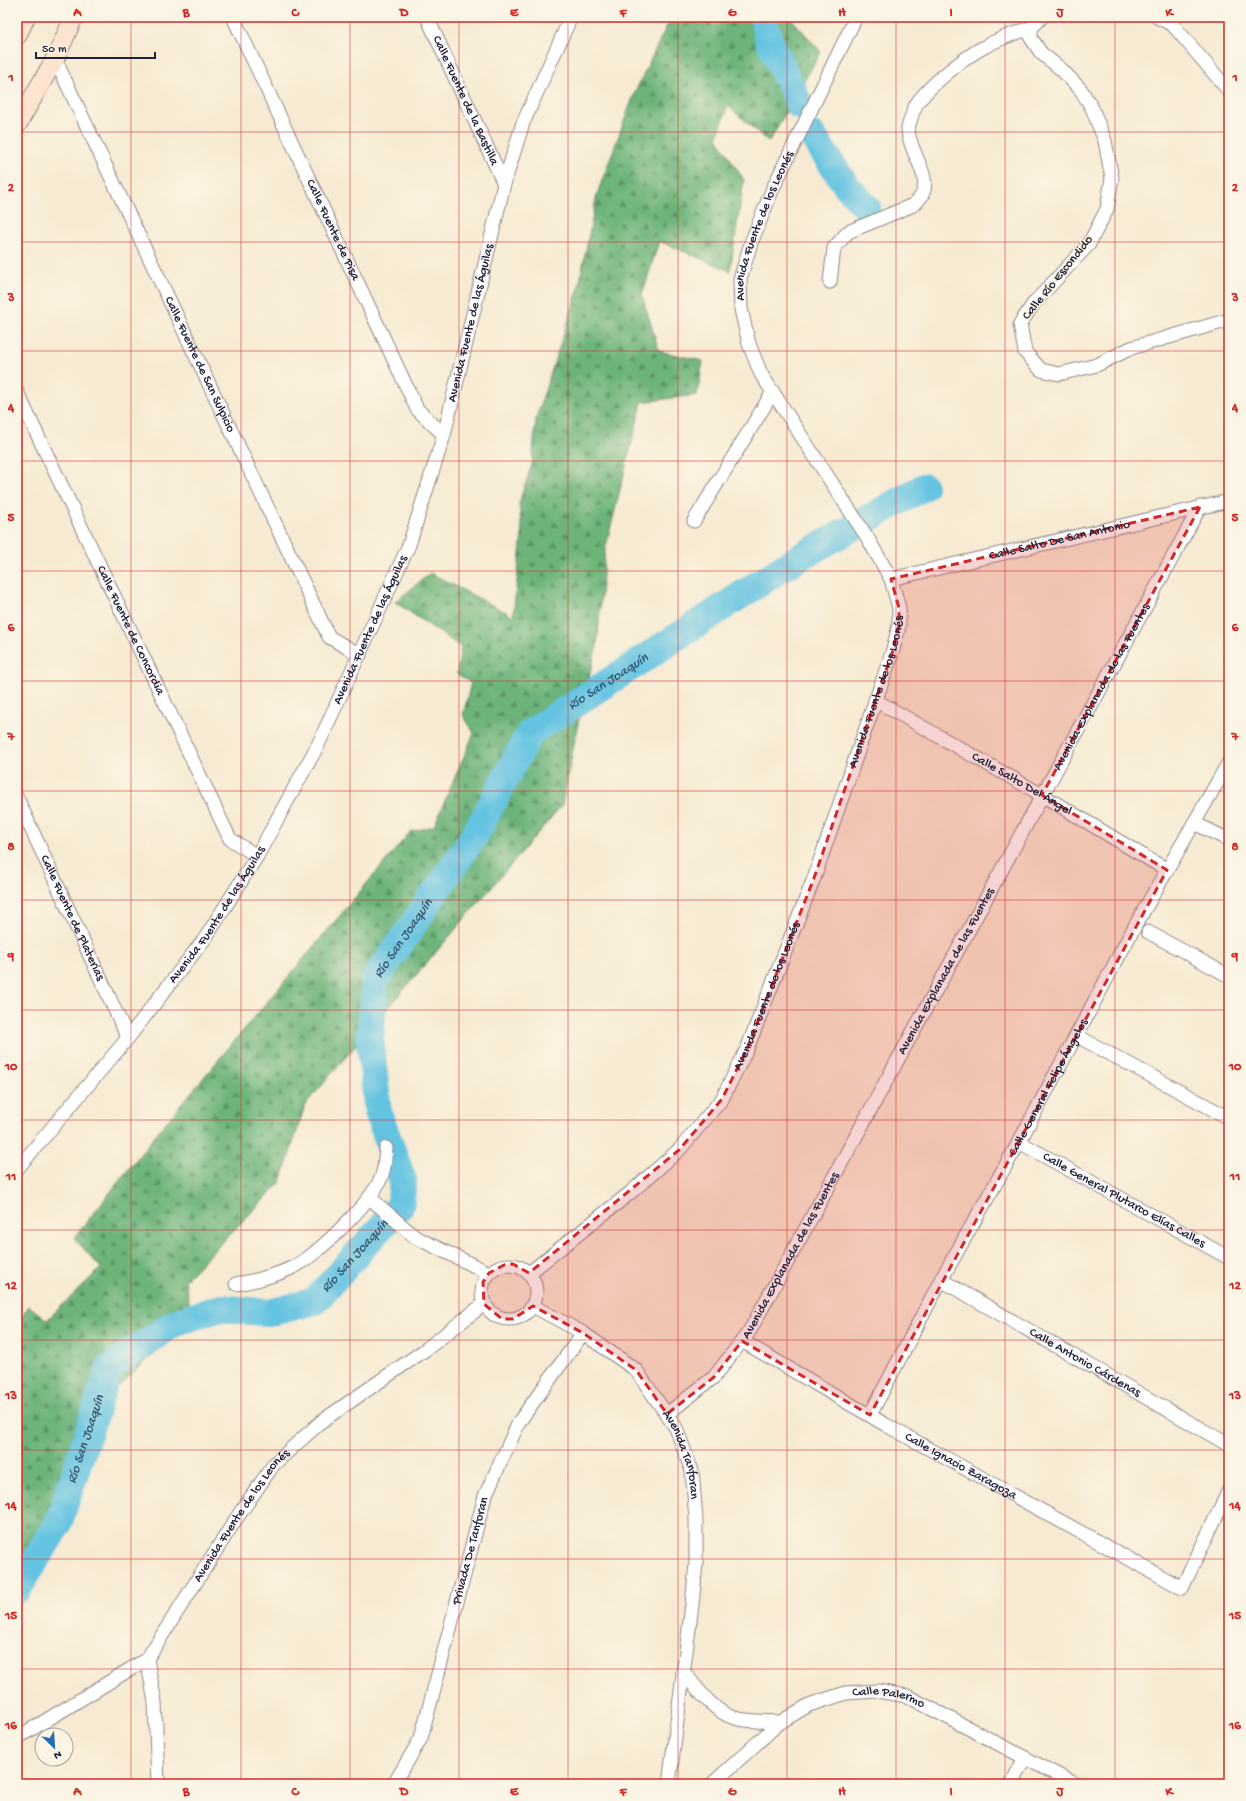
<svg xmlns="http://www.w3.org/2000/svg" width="1246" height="1801" font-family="'Gochi Hand',sans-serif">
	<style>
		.forest { fill: url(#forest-firs); stroke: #486b5a }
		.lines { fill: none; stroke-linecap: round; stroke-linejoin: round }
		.river { stroke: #63c3e1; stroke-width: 28 }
		.street-casing { stroke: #8c8686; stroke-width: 15 }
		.secondary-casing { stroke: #8c8686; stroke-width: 20 }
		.street { stroke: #fff; stroke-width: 13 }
		.secondary { stroke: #fde4d1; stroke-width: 18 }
		.marked { fill: #d62828; fill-opacity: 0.2; stroke: #d62828; stroke-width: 3; stroke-dasharray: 8 5; stroke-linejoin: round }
		.grid { fill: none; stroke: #d62828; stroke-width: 1; stroke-opacity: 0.55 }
		.labels { text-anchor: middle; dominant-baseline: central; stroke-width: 3; stroke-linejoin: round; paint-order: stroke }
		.street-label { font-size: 13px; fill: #22223b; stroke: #fcf5e5 }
		.water-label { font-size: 14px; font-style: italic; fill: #395a75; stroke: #fcf5e5 }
		.neatline { fill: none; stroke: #d62828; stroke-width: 1.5 }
		.grid-label { font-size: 13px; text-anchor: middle; font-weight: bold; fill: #d62828 }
	</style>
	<defs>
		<pattern id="forest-firs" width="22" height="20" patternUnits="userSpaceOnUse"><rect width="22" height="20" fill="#6db47a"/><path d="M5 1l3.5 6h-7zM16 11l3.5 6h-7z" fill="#599265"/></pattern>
	</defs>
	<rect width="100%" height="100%" fill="#fcf5e5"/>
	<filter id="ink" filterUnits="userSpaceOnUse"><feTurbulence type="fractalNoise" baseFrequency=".025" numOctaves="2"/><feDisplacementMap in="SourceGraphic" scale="8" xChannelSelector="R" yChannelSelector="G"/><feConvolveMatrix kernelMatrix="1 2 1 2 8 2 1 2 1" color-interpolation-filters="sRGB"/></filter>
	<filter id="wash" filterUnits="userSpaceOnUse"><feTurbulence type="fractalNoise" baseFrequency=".012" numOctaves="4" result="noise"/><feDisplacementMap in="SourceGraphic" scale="16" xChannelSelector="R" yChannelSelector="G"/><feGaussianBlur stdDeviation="0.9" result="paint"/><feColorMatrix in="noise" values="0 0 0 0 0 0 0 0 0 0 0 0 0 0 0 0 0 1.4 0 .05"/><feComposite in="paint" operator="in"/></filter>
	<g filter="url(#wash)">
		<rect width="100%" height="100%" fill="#f7ead2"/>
		<path class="forest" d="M671 17H790L821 52 769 142 728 106 717 138 744 180 730 271 659 241 642 295 659 351 703 361 697 395 642 402 605 550 597 645 579 719 562 805 305 1105 281 1182 185 1280 192 1318 99 1405 61 1528 17 1594V1323L29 1306 47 1320 101 1268 74 1238 157 1133 410 832 434 826 474 733 463 715 471 683 457 674 461 647 395 602 430 573 513 616 522 535 519 503 532 464 536 418 578 290 597 194 635 92Z"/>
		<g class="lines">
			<g class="river">
				<path d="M763 17 769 40 800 106"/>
				<path d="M812 135 846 185 867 208"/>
				<path id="s1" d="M17 1590 58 1524 110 1367 176 1322 221 1308 269 1313 315 1301 400 1206 403 1181 378 1112 370 1040 375 980 476 833 530 733 795 560 924 487"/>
			</g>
		</g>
	</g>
	<g filter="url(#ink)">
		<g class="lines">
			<g class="street-casing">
				<g id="street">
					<path id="s2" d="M233 17 417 409 444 435"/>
					<path id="s3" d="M427 17 504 184"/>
					<path d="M1042 17 1031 28V38L1041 53 1062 70 1081 90 1092 108 1105 141 1112 178 1107 209 1089 244 1034 303 1020 324 1025 352 1041 370 1059 374 1097 365 1131 348 1229 320"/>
					<path d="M1157 17 1173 25 1229 91"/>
					<path id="s4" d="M55 59 329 637 360 655"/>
					<path d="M830 282 834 248 848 232 913 205C938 186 916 163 910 140 909 136 908 131 908 128 910 121 913 111 916 105 928 86 966 56 986 46 1000 38 1015 33 1031 28"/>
					<path id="s5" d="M17 392 230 839 257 856"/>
					<path d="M694 521 773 392"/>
					<path id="s6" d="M891 579 1229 501"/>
					<path id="s7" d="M875 700 1042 795 1167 870"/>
					<path id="s8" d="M17 798 128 1038"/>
					<path d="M1194 823 1229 840"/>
					<path d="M1148 932 1229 976"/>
					<path d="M1077 1036 1229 1118"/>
					<path id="s9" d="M1019 1142 1229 1258"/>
					<path id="s10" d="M17 1169 128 1038 206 937 257 856 318 745 409 545 444 435 504 184 523 123 571 17"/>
					<path d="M370 1198 415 1237 489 1273"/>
					<circle cx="509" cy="1292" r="27"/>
					<path id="s11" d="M529 1273 630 1193 679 1150 722 1099 747 1049 814 878 892 653 899 626V608L891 579 867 537 761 374 749 344 741 309 740 279 751 243 773 188 856 17"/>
					<path id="s12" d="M941 1280 1229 1445"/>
					<path d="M236 1284C256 1281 286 1273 302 1262 323 1248 375 1199 382 1175 385 1167 385 1157 386 1148"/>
					<path id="s13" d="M533 1306 583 1333 636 1370 676 1428 692 1471 696 1519V1564L692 1605 669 1784"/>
					<path id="s14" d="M742 1341 886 1425 1182 1588 1229 1490"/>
					<path id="s15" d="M667 1414 714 1377 749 1332 1200 507"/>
					<path id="s16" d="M870 1415 941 1280 1019 1142 1135 926 1229 762"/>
					<path d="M147 1659 155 1702 158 1784"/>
					<path d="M683 1671C696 1687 714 1713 735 1718 748 1722 767 1721 781 1722"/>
					<path id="s17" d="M17 1738 147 1659 236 1519 274 1464 322 1421 425 1350 484 1304"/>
					<path id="s18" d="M394 1784 421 1738 485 1496 519 1422 583 1333"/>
					<path id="s19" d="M712 1784 779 1723 809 1705 846 1693 877 1691 907 1696 1075 1784"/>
					<path d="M1011 1784 1025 1758"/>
				</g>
			</g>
			<g class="secondary-casing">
				<path id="secondary" d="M17 36 26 17
					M17 125 55 59 74 17"/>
			</g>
			<use href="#street" class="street"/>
			<use href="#secondary" class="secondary"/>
		</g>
	</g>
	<path class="marked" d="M1200 507 1042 795 1167 870 870 1415 742 1341 714 1377 667 1414 636 1370 583 1333 533 1306 513 1319H502L484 1304 483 1282 489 1273 504 1265 513 1264 529 1273 679 1150 722 1099 747 1049 814 878 892 653 899 626V608L891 579Z"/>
	<path class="grid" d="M131 17V1784M241 17V1784M350 17V1784M459 17V1784M568 17V1784M678 17V1784M787 17V1784M896 17V1784M1005 17V1784M1115 17V1784M17 132H1229M17 242H1229M17 351H1229M17 461H1229M17 571H1229M17 681H1229M17 791H1229M17 900H1229M17 1010H1229M17 1120H1229M17 1230H1229M17 1340H1229M17 1450H1229M17 1559H1229M17 1669H1229"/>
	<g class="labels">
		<g class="street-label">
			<text stroke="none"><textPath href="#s3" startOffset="92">Calle Fuente de la Bastilla</textPath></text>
			<text stroke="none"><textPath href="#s11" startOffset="1213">Avenida Fuente de los Leonés</textPath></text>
			<text stroke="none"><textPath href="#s2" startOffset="235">Calle Fuente de Pisa</textPath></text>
			<text transform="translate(1058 278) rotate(-51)">Calle Río Escondido</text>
			<text stroke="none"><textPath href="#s10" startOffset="972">Avenida Fuente de las Águilas</textPath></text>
			<text stroke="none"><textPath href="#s4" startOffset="338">Calle Fuente de San Sulpicio</textPath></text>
			<text stroke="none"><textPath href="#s6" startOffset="173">Calle Salto De San Antonio</textPath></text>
			<text stroke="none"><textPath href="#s5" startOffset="264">Calle Fuente de Concordia</textPath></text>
			<text stroke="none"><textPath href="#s10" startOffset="648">Avenida Fuente de las Águilas</textPath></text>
			<text stroke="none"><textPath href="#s15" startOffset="852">Avenida Explanada de las Fuentes</textPath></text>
			<text stroke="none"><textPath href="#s11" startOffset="697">Avenida Fuente de los Leonés</textPath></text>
			<text stroke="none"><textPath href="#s7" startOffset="169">Calle Salto Del Ángel</textPath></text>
			<text stroke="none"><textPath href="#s10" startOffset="324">Avenida Fuente de las Águilas</textPath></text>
			<text stroke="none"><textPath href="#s8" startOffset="132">Calle Fuente de Platerias</textPath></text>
			<text stroke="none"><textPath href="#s15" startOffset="528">Avenida Explanada de las Fuentes</textPath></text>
			<text stroke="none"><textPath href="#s11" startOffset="373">Avenida Fuente de los Leonés</textPath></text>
			<text stroke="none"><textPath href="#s16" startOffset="373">Calle General Felipe Ángeles</textPath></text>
			<text stroke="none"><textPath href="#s9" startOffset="120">Calle General Plutarco Elías Calles</textPath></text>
			<text stroke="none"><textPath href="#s15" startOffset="204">Avenida Explanada de las Fuentes</textPath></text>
			<text stroke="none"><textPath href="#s12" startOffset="166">Calle Antonio Cárdenas</textPath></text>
			<text stroke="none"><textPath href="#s13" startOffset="219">Avenida Tanforan</textPath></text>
			<text stroke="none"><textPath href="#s14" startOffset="252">Calle Ignacio Zaragoza</textPath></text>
			<text stroke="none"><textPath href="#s17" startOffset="324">Avenida Fuente de los Leonés</textPath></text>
			<text stroke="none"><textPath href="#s18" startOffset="247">Privada De Tanforan</textPath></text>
			<text stroke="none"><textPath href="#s19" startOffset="208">Calle Palermo</textPath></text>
		</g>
		<g class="water-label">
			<text stroke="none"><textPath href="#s1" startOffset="1210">Río San Joaquín</textPath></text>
			<text stroke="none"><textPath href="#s1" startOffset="875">Río San Joaquín</textPath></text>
			<text stroke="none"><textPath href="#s1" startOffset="526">Río San Joaquín</textPath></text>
			<text stroke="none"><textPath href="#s1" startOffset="167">Río San Joaquín</textPath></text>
		</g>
	</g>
	<rect width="1246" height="1801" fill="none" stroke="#fcf5e5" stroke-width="44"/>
	<g transform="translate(54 1747) rotate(155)"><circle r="19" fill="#fcf5e5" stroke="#a5a1a1"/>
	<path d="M0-3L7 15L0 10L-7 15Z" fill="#1f6fb2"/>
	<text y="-6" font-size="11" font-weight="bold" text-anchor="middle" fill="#22223b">N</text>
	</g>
	<path d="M36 52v6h119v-6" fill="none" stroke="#22223b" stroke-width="2"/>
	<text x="42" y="52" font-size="12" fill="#22223b" stroke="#fcf5e5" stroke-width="3" paint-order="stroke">50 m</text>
	<rect x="22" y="22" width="1202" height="1757" class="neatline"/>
	<g class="grid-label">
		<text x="77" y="16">A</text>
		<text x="186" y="16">B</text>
		<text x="295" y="16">C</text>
		<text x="404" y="16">D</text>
		<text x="514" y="16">E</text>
		<text x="623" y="16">F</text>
		<text x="732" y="16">G</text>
		<text x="842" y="16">H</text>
		<text x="951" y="16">I</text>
		<text x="1060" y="16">J</text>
		<text x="1169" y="16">K</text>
		<text x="11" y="81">1</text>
		<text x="1235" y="81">1</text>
		<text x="11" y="191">2</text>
		<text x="1235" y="191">2</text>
		<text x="11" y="301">3</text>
		<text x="1235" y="301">3</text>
		<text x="11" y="411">4</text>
		<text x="1235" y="411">4</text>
		<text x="11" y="521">5</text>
		<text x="1235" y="521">5</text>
		<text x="11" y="631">6</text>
		<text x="1235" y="631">6</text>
		<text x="11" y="740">7</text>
		<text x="1235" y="740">7</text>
		<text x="11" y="850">8</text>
		<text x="1235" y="850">8</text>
		<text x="11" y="960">9</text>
		<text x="1235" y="960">9</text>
		<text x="11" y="1070">10</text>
		<text x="1235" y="1070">10</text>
		<text x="11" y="1180">11</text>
		<text x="1235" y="1180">11</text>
		<text x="11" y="1289">12</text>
		<text x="1235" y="1289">12</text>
		<text x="11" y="1399">13</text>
		<text x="1235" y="1399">13</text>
		<text x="11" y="1509">14</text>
		<text x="1235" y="1509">14</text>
		<text x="11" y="1619">15</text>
		<text x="1235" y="1619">15</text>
		<text x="11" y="1729">16</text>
		<text x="1235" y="1729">16</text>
		<text x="77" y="1795">A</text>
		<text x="186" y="1795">B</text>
		<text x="295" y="1795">C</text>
		<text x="404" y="1795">D</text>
		<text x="514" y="1795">E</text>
		<text x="623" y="1795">F</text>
		<text x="732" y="1795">G</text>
		<text x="842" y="1795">H</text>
		<text x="951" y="1795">I</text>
		<text x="1060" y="1795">J</text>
		<text x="1169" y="1795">K</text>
	</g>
</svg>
